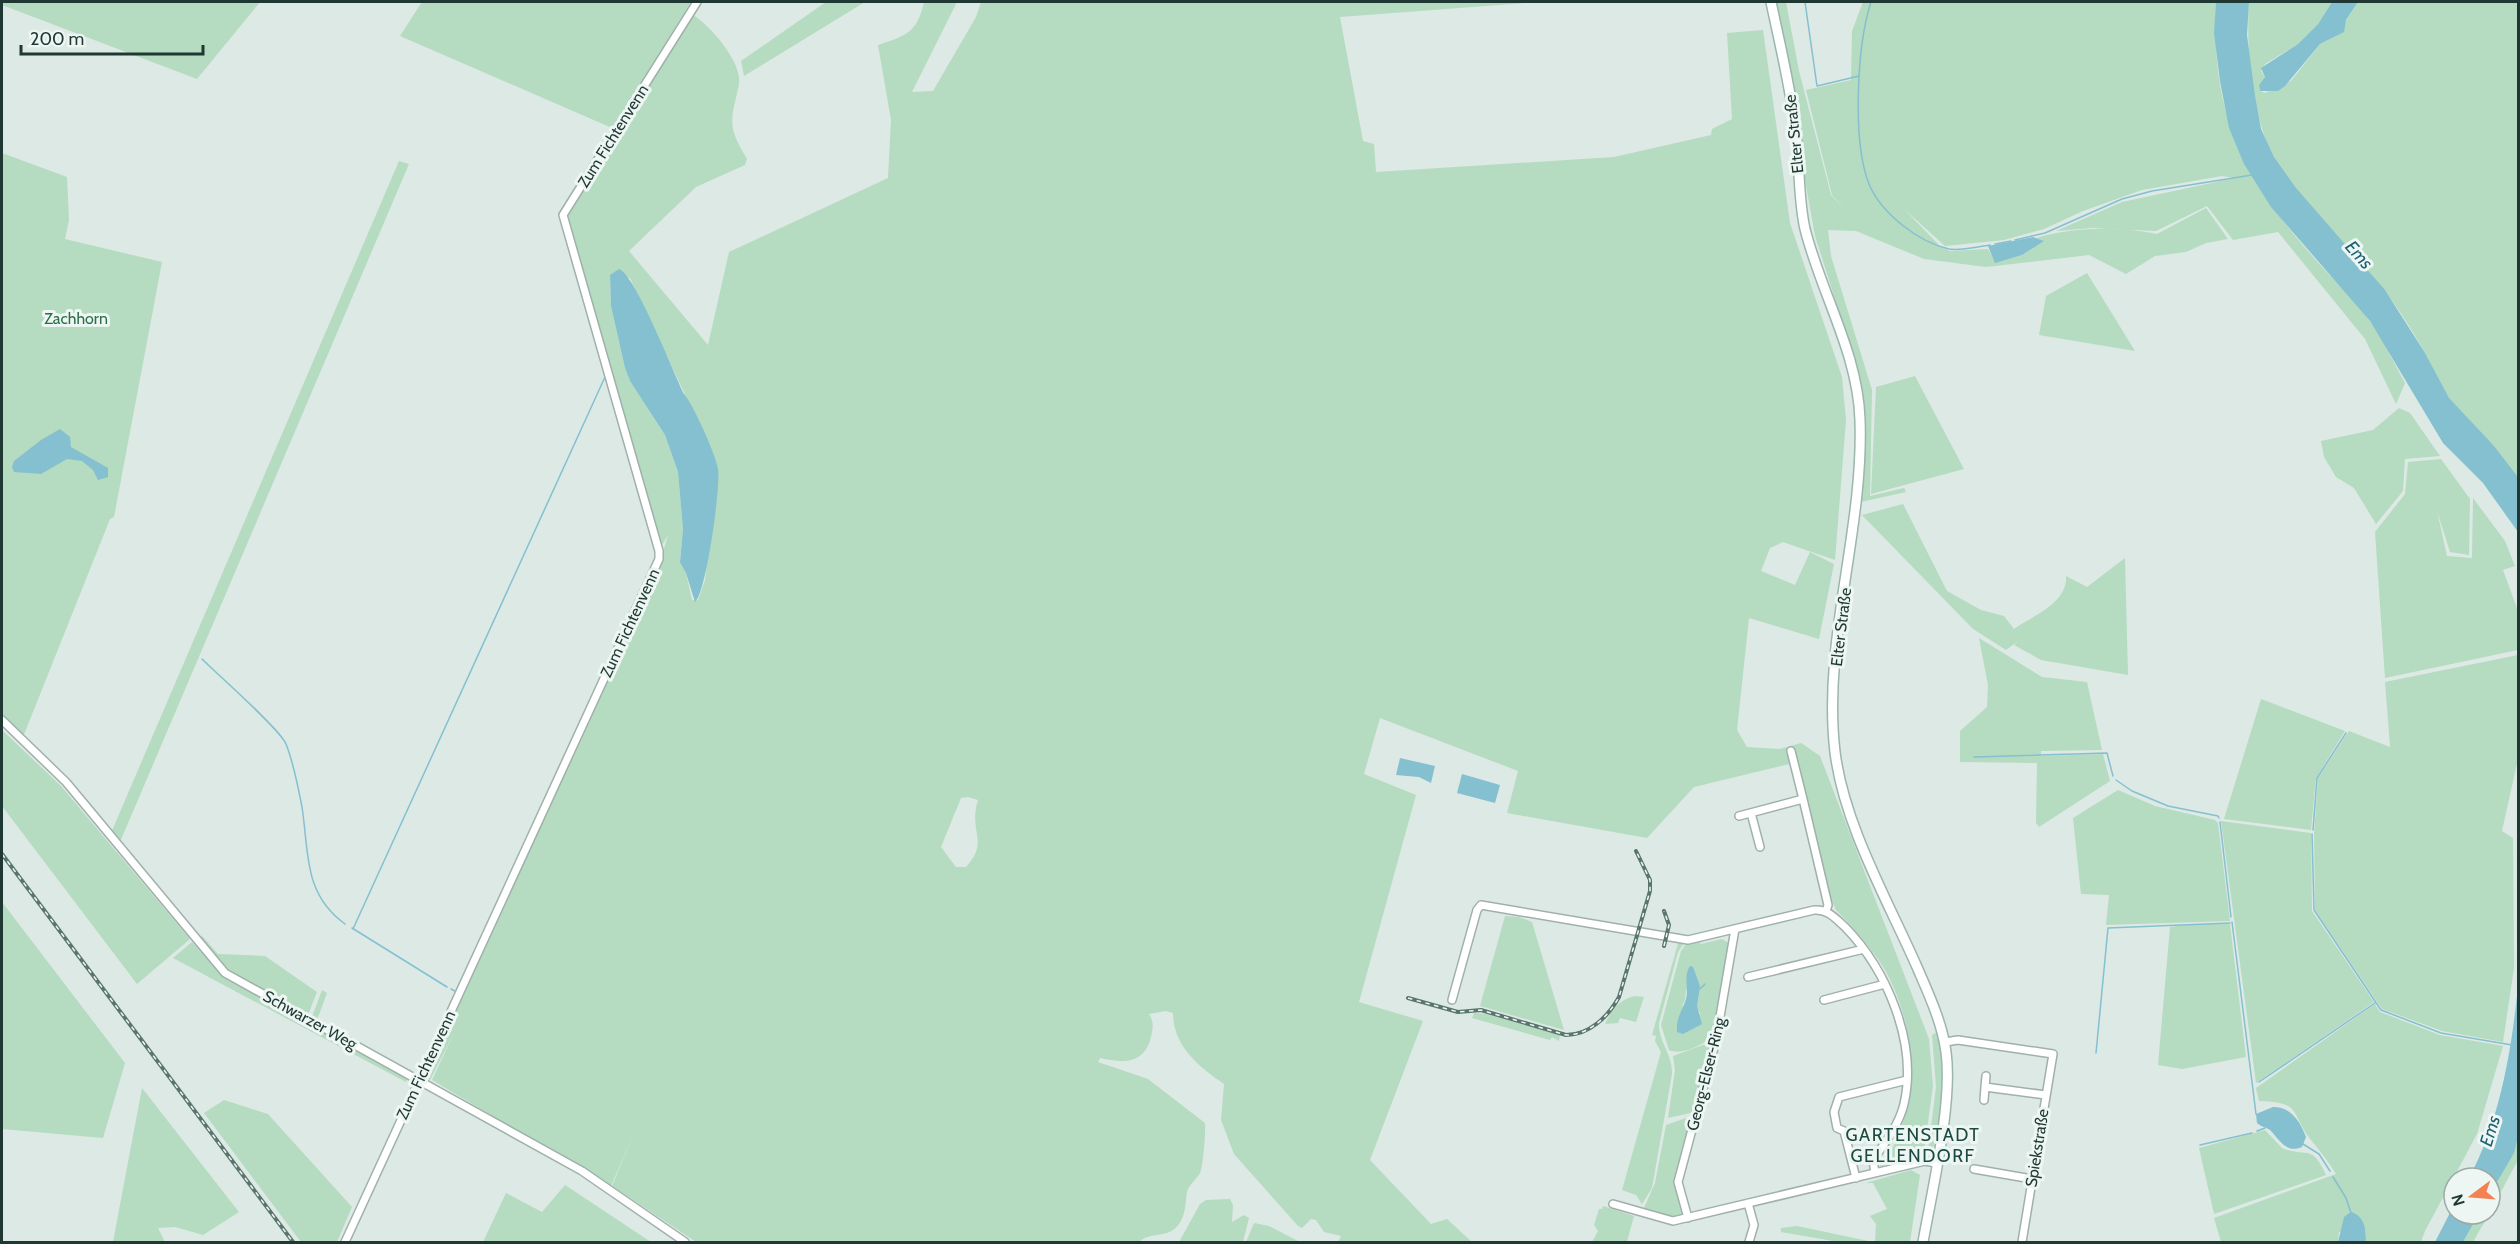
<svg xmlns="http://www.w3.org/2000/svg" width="2520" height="1244" font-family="Cabin,sans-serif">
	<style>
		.green { fill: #b5dbc1; fill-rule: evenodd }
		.water { fill: #84c0d0 }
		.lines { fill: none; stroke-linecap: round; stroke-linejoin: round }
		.stream { stroke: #84c0d0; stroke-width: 1.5 }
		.street-casing { stroke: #a0b0ab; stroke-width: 10 }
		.secondary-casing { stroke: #9cb5ad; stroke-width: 12 }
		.street { stroke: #fff; stroke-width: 7 }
		.secondary { stroke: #fff; stroke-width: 9 }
		.rail-casing { stroke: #59756e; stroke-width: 4 }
		.rail { stroke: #edf6f2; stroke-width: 1.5; stroke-dasharray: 4.5; stroke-linecap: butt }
		.labels { text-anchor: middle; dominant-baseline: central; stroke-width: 6; stroke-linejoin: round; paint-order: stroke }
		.street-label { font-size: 16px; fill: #1f3833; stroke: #edf6f2 }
		.park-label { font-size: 16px; fill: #296f48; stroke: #edf6f2 }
		.water-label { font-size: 18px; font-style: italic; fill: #1a6074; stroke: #edf6f2 }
		.neighbourhood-label { font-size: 18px; letter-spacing: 1.5px; fill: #1b4a41; stroke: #edf6f2 }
	</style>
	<rect width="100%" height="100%" fill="#dde9e4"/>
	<path class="green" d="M2 2H260L197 79 2 5Z
		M422 2H691L612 128 400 36Z
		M826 2H865L744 76 741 61Z
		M924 2H957L912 92 933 91 976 17 981 2H1538L1340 17 1363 141 1374 144 1376 172 1614 157 1711 135 1712 129 1732 119 1727 33 1763 30 1790 223 1842 377 1846 420 1835 560 1783 542 1770 548 1761 571 1795 585 1810 552 1834 564 1819 639 1749 618 1737 730 1747 747 1780 749 1801 743 1820 756 1929 1039 1933 1086 1924 1151 1920 1158 1880 1166 1882 1161C1892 1154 1895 1142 1900 1130 1923 1079 1909 1004 1878 959 1865 941 1851 925 1836 910L1832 901 1793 763 1694 787 1647 838 1507 813 1518 771 1380 718 1364 774 1416 795 1359 1002 1423 1021 1370 1160 1431 1224 1447 1219 1472 1242H1338L1341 1236 1324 1232 1316 1220 1311 1219 1302 1228 1298 1226 1234 1154 1221 1120 1224 1084C1199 1067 1173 1046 1173 1013L1166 1011 1149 1014C1154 1022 1153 1028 1151 1037 1144 1065 1123 1063 1100 1058L1098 1062 1148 1079 1205 1123C1206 1128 1203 1169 1200 1173 1196 1180 1189 1184 1187 1192 1185 1205 1186 1221 1173 1230 1162 1237 1148 1233 1139 1242H696L612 1186 633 1135 611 1186 432 1080 454 1033 430 1080 424 1077 659 565 668 535 661 547 565 220 566 215 693 15C710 25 742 62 739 83 737 98 730 113 733 129 735 139 742 150 747 159L745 165 696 187 629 251 708 345 729 252 888 178 891 120 878 45C906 36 917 33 924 2ZM610 275 630 278 698 422 709 547 705 580 698 600H692L686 573 680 560 683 529 678 472 665 435 630 381 625 368 611 306ZM968 797 978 800C968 832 990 841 966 867H956L941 847 961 798Z
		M1773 2H1786L1799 71 1831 195 1843 207 1832 195 1806 90 1851 80 1852 31 1863 2H2216C2211 114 2241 175 2314 258 2332 279 2356 299 2371 323 2384 342 2394 363 2405 383L2396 404 2365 339 2278 232 2233 240 2207 206 2156 231 2092 228 2056 231 2122 202 2235 178 2222 176 2142 190 2083 211 2044 229 2004 240 1945 246 1904 209 1940 246 1950 251 1988 249 1996 262 2022 255 2043 241 2036 238C2073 227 2119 226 2157 234L2206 208 2228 239 2206 243 2186 252 2155 256 2126 274 2089 255 1986 267 1924 259 1856 231 1828 230 1831 256 1872 390 1870 496 1904 488 1906 492 1861 502 1864 438 1860 377 1815 236Z
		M2249 2H2332L2318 24 2298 44 2265 64 2261 71 2265 77 2259 85 2260 91 2265 93 2291 81 2320 44 2336 36 2358 2H2518V477C2497 450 2470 426 2449 399 2440 386 2434 369 2426 355 2414 333 2399 309 2384 290 2349 245 2302 207 2274 157 2251 115 2246 48 2249 2Z
		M2 153 67 177 69 220 65 239 162 262 114 517 110 519 23 737 2 716Z
		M399 161 409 164 120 842 111 833Z
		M2087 273 2135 351 2039 335 2046 296Z
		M1915 376 1964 469 1871 494 1876 387Z
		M2399 408 2410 413 2440 456 2405 459 2403 491 2376 524 2354 488 2336 477 2324 457 2321 441 2373 430Z
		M2441 459 2470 499 2469 555 2450 552 2437 511 2447 556 2472 558 2473 498 2505 541 2515 566 2503 570 2518 611V650L2385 678 2375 532 2405 494 2408 462Z
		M1903 504 1947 591 1981 610 2004 616 2014 629C2032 616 2068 603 2066 576L2087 587 2125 558 2128 675 2041 660 2014 645 2018 641 2006 650 1973 629 1862 515Z
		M1979 638 2042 677 2087 682 2102 750 2041 751V756L2103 754 2110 781 2039 827 2036 823 2037 763 1960 762V731L1987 707 1988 685Z
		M2518 655V759L2502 831 2513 838 2514 968 2503 1042 2442 1031 2382 1009 2315 910 2314 834 2318 778 2349 731 2390 747 2385 682Z
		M2261 699 2345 731 2316 778 2311 830 2224 819Z
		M2 730 61 786 190 939 137 984 2 806Z
		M2118 790 2155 806 2215 820 2218 823 2230 921 2106 925 2109 895 2081 894 2073 818Z
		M2221 821 2311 833 2312 911 2374 1002 2256 1083Z
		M2 902 125 1063 103 1138 2 1129Z
		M1505 916 1519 917 1532 922 1564 1030 1480 1006Z
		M2190 924H2230L2246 1057 2182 1069 2158 1065 2170 927Z
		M202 936 218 954 265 956 317 992 308 1015 228 972 197 938Z
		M1722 939 1730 944 1714 1037C1701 1044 1684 1056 1669 1050L1661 1025 1681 951 1686 944 1700 942 1701 944ZM1686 989 1701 1015 1682 1006 1685 1000Z
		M1679 940 1684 943 1678 952 1659 1023C1658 1041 1673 1055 1672 1074L1652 1188 1642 1204 1636 1195 1622 1190 1661 1052 1655 1041 1656 1036 1652 1035Z
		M192 942 224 977 409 1077 406 1082 173 958Z
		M322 990 327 993 317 1020 312 1017Z
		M1635 996 1644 997 1636 1022 1620 1018 1618 1023 1605 1024C1611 1010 1620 999 1635 996Z
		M2375 1004 2380 1012 2440 1035 2503 1046 2477 1134 2425 1231 2421 1242H2366V1231L2339 1232 2338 1242H2221L2214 1218 2336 1174C2328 1161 2320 1151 2311 1140 2290 1114 2303 1102 2259 1101L2256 1088Z
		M1474 1013 1491 1014 1560 1034 1559 1041 1552 1037 1550 1040 1472 1018Z
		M1937 1032C1949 1068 1942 1110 1934 1146L1928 1151 1936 1087 1932 1035Z
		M1711 1042 1695 1112 1668 1118 1675 1070 1673 1056Z
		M142 1088 239 1212 203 1235 175 1227 158 1228 165 1242H113Z
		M224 1100 268 1114 352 1207 337 1242H301L204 1113Z
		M1689 1117H1693L1675 1182 1683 1215 1673 1217 1644 1208 1655 1183 1666 1125Z
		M2265 1130 2282 1148C2307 1158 2312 1143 2326 1175L2214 1214 2199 1148Z
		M2518 1137V1160L2490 1212C2490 1183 2510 1165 2518 1137Z
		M1911 1170 1920 1175 1910 1242H1875L1876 1224 1870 1216 1887 1209 1873 1183H1866Z
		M565 1185 651 1242H483L506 1193 542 1212Z
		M1230 1199 1233 1205 1232 1222 1244 1215 1249 1218 1243 1242H1179L1200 1204 1206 1200Z
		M1603 1206 1634 1216 1627 1242H1592L1598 1231 1594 1225 1599 1209H1602Z
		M2479 1214H2489L2473 1242H2463Z
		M1254 1223 1269 1226 1300 1242H1246Z
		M1797 1226 1873 1242H1839L1781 1232V1228Z"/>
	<path class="water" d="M2216 2H2249L2247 35 2255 96 2261 129 2274 157 2296 188 2385 290 2425 353 2449 398 2494 446 2518 477V532L2483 483 2443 443 2370 321 2271 207 2244 164 2229 128 2220 81 2214 33Z
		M2332 2H2358L2346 20 2344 32 2320 44 2285 86 2278 91H2260L2259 85 2265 77 2261 68 2298 44 2318 24Z
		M2033 237 2044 241 2022 255 1995 263 1988 246Z
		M619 269C635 274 674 374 684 394 693 404 716 455 718 469 721 486 706 594 695 602L686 573 680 562 683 529 678 472 665 435 630 381 625 368 611 306 610 275Z
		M60 429 70 437 71 447 108 468V477L98 480 93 470 82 461 67 459 41 474 14 472 12 467 14 461 41 440Z
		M1400 758 1435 766 1431 783 1419 777 1396 775Z
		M1462 774 1500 785 1495 803 1457 793Z
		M1690 966 1693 967 1700 986 1697 1006 1702 1024 1683 1034 1677 1032C1676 1017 1682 1012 1686 999 1689 988 1683 976 1690 966Z
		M2518 987V1137L2514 1153 2490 1194V1178H2469C2500 1120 2511 1053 2518 987Z
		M2273 1107C2291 1107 2300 1121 2306 1137L2302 1147C2286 1154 2279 1139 2270 1130 2266 1127 2261 1127 2257 1123L2256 1114Z
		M2454 1205V1214H2479L2463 1242H2435Z
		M2351 1212C2365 1216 2366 1230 2366 1242H2338L2344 1217Z"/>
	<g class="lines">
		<path class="stream" d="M1805 2 1817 86 1859 76
			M1871 2C1857 45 1852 141 1869 184 1881 213 1918 242 1949 249 1960 251 1978 247 1990 245
			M2015 240 2045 233 2122 199 2152 191 2252 175
			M1995 244 2011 241
			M202 659C217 674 281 730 286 744 294 764 298 787 302 807 309 852 303 894 345 924
			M1974 757 2107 753 2113 776
			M2116 780 2132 791 2168 806 2218 816 2219 818
			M2220 822 2231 917
			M2313 830 2317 778 2346 733
			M2312 834 2314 910 2381 1010 2441 1033 2512 1045
			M2232 922 2256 1114
			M352 928 447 987
			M353 929 605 377
			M451 989 455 991
			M1700 989 1705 984
			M2096 1053 2108 928 2230 923
			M2259 1082 2375 1003
			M2257 1131 2265 1128
			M2303 1144 2319 1154 2330 1171
			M2200 1145 2252 1133
			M2333 1177 2346 1198 2351 1213"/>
		<g class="street-casing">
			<path id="street" d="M2 720 66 782 225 973 582 1171 685 1242
				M1791 751 1803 799
				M1751 813 1760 847
				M1739 816 1803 799 1828 905 1826 911
				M1748 977 1864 949
				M1452 1000 1477 910 1481 905 1688 940 1814 910C1828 909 1835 918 1845 927 1887 970 1918 1043 1904 1104 1899 1125 1885 1143 1873 1160L1875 1173
				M1824 1000 1885 984
				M1945 1042 1958 1040 2053 1054 2022 1242
				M1985 1087 1986 1076
				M1984 1100 1985 1087 2046 1095
				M1974 1169 2032 1179
				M1856 1178 1844 1131 1837 1128 1834 1112 1839 1097 1907 1080
				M1748 1203 1754 1225 1749 1242
				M1613 1204 1673 1221 1925 1161 1936 1163
				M1688 1218 1678 1182 1716 1040 1735 929
				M345 1242 659 559V551L563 215 697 2"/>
		</g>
		<g class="secondary-casing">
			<path id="secondary" d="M1771 2C1780 45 1791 89 1796 134 1800 166 1798 198 1805 229 1821 293 1858 353 1860 420 1864 531 1822 641 1835 752 1844 825 1888 901 1917 967 1929 995 1942 1022 1946 1052 1953 1102 1932 1191 1923 1242"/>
		</g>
		<use href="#street" class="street"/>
		<use href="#secondary" class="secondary"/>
		<g class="rail-casing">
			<path id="rail" d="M2 854 293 1242
				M1664 946 1669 925 1664 911
				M1408 998 1458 1012 1481 1010 1566 1035C1589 1035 1608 1017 1619 997L1650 891V880L1636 851"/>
		</g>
		<use href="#rail" class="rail"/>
	</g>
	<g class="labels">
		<g class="street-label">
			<text transform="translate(1794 134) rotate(-96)">Elter Straße</text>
			<text transform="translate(613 136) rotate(-58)">Zum Fichtenvenn</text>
			<text transform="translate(630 623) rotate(-65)">Zum Fichtenvenn</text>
			<text transform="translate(1841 627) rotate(-83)">Elter Straße</text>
			<text transform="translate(310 1020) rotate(29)">Schwarzer Weg</text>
			<text transform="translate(426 1065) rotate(-65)">Zum Fichtenvenn</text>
			<text transform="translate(1706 1074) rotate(-76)">Georg-Elser-Ring</text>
			<text transform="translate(2037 1148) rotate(-81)">Spiekstraße</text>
		</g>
		<g class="park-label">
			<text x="76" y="318">Zachhorn</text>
		</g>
		<g class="water-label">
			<text transform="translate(2359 255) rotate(48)">Ems</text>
			<text transform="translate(2490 1131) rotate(-73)">Ems</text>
		</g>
		<g class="neighbourhood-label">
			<text x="1913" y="1135">GARTENSTADT<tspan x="1913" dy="21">GELLENDORF</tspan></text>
		</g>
	</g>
	<rect width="2520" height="1244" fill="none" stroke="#1f3833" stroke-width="6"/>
	<g transform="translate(2472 1196) rotate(254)"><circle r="28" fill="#edf6f2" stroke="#9baaa6" stroke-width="1.5"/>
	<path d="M0-4.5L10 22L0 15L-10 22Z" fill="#f38152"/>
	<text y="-9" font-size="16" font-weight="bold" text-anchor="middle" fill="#1f3833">N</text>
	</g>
	<path d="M21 45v9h182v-9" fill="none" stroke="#1f3833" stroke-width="3"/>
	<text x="30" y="45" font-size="18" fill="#1f3833" stroke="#edf6f2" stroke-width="4.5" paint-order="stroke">200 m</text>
</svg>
